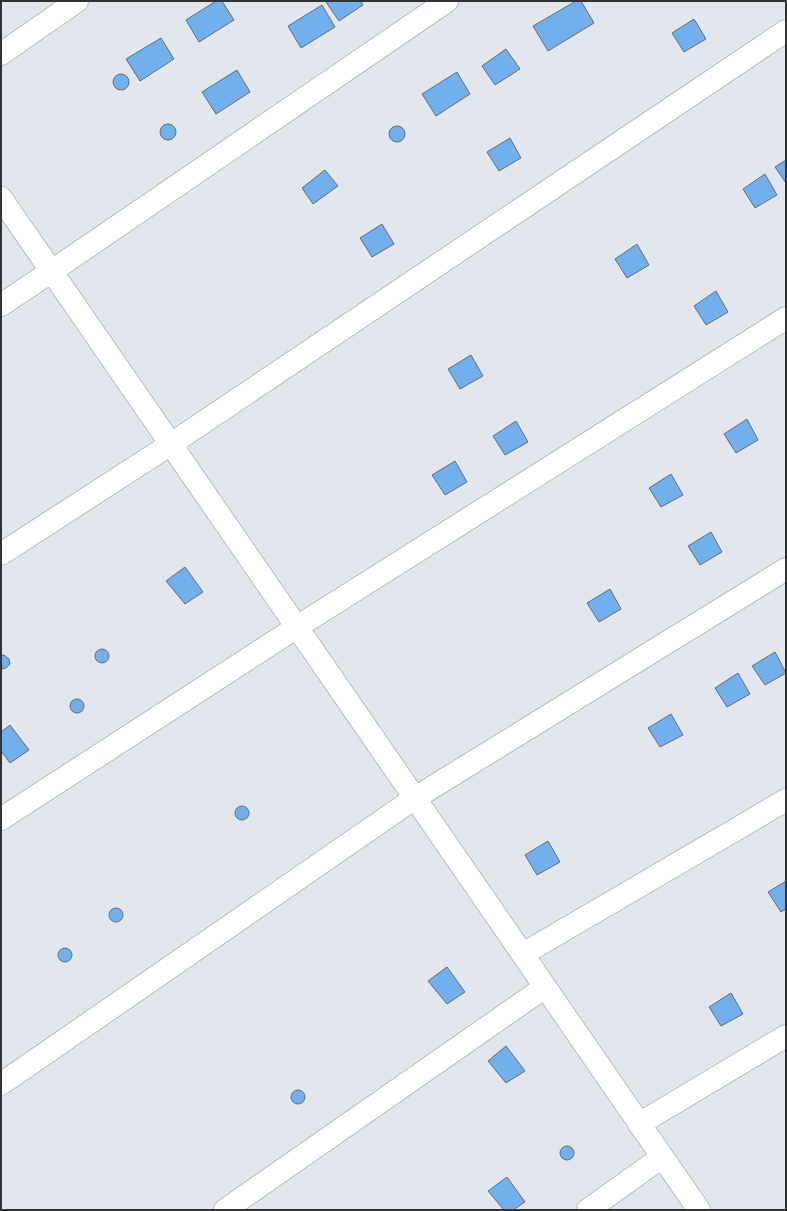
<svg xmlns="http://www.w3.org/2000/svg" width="787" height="1211" font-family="Manrope,sans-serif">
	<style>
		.building { fill: #71afed; stroke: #696d72 }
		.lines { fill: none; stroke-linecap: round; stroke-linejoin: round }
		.street-casing { stroke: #b6bbc1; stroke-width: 24 }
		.street { stroke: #fff; stroke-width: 22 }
	</style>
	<rect width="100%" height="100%" fill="#e2e7ed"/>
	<path class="building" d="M216 1H222L234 20 199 42 186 20Z
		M328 1H361L363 5 339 21 326 2Z
		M576 1H581L594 23 548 51 533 26Z
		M322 5 335 27 301 48 288 26Z
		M694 19 706 39 684 52 672 33Z
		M161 38 174 59 140 81 126 59Z
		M506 49 520 69 495 85 482 66Z
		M237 70 250 92 216 114 202 92Z
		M457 72 470 94 436 116 422 94Z
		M113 82a8 8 0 1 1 16 0a8 8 0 1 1-16 0Z
		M160 132a8 8 0 1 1 16 0a8 8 0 1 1-16 0Z
		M389 134a8 8 0 1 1 16 0a8 8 0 1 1-16 0Z
		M510 138 521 158 499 171 487 152Z
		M786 160V183L775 167Z
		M325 170 338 186 313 204 302 188Z
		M765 174 777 195 755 208 743 189Z
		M382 224 394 244 372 257 360 238Z
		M637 244 649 265 627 278 615 259Z
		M716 291 728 312 706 325 694 306Z
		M471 355 483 376 460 389 448 369Z
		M747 419 758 440 736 453 724 434Z
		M516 421 528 442 505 455 493 436Z
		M455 461 467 482 445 495 432 475Z
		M671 474 683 495 661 507 649 488Z
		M711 532 722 552 700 565 688 546Z
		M185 567 203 592 185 604 166 581Z
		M610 589 621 609 599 622 587 603Z
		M95 656a7 7 0 1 1 14 0a7 7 0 1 1-14 0Z
		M775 652 786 673 765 685 752 666Z
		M4 655 9 659 10 664 6 668 2 669 1 656Z
		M738 673 750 694 727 707 715 688Z
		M70 706a7 7 0 1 1 14 0a7 7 0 1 1-14 0Z
		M671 714 683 735 660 747 648 728Z
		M10 725 29 750 10 763 1 751V732Z
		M235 813a7 7 0 1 1 14 0a7 7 0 1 1-14 0Z
		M548 841 560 862 537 875 525 855Z
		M786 881V909L781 912 768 892Z
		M109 915a7 7 0 1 1 14 0a7 7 0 1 1-14 0Z
		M58 955a7 7 0 1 1 14 0a7 7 0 1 1-14 0Z
		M447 967 465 992 447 1004 428 981Z
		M731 993 743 1014 721 1026 709 1007Z
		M506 1046 525 1071 506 1083 488 1061Z
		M291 1097a7 7 0 1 1 14 0a7 7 0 1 1-14 0Z
		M560 1153a7 7 0 1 1 14 0a7 7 0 1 1-14 0Z
		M507 1177 525 1202 513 1210H504L488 1191Z"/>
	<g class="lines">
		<g class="street-casing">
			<path id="street" d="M1 54 77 1
				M1 198 699 1210
				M1 305 52 271 447 1
				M1 554 171 444 786 31
				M1 819 297 627 786 318
				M523 954 786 800
				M1 1084 415 798 786 569
				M639 1124 786 1036
				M225 1210 545 987
				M588 1210 662 1157"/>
		</g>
		<use href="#street" class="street"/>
	</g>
	<rect width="787" height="1211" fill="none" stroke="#303234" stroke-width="4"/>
</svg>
